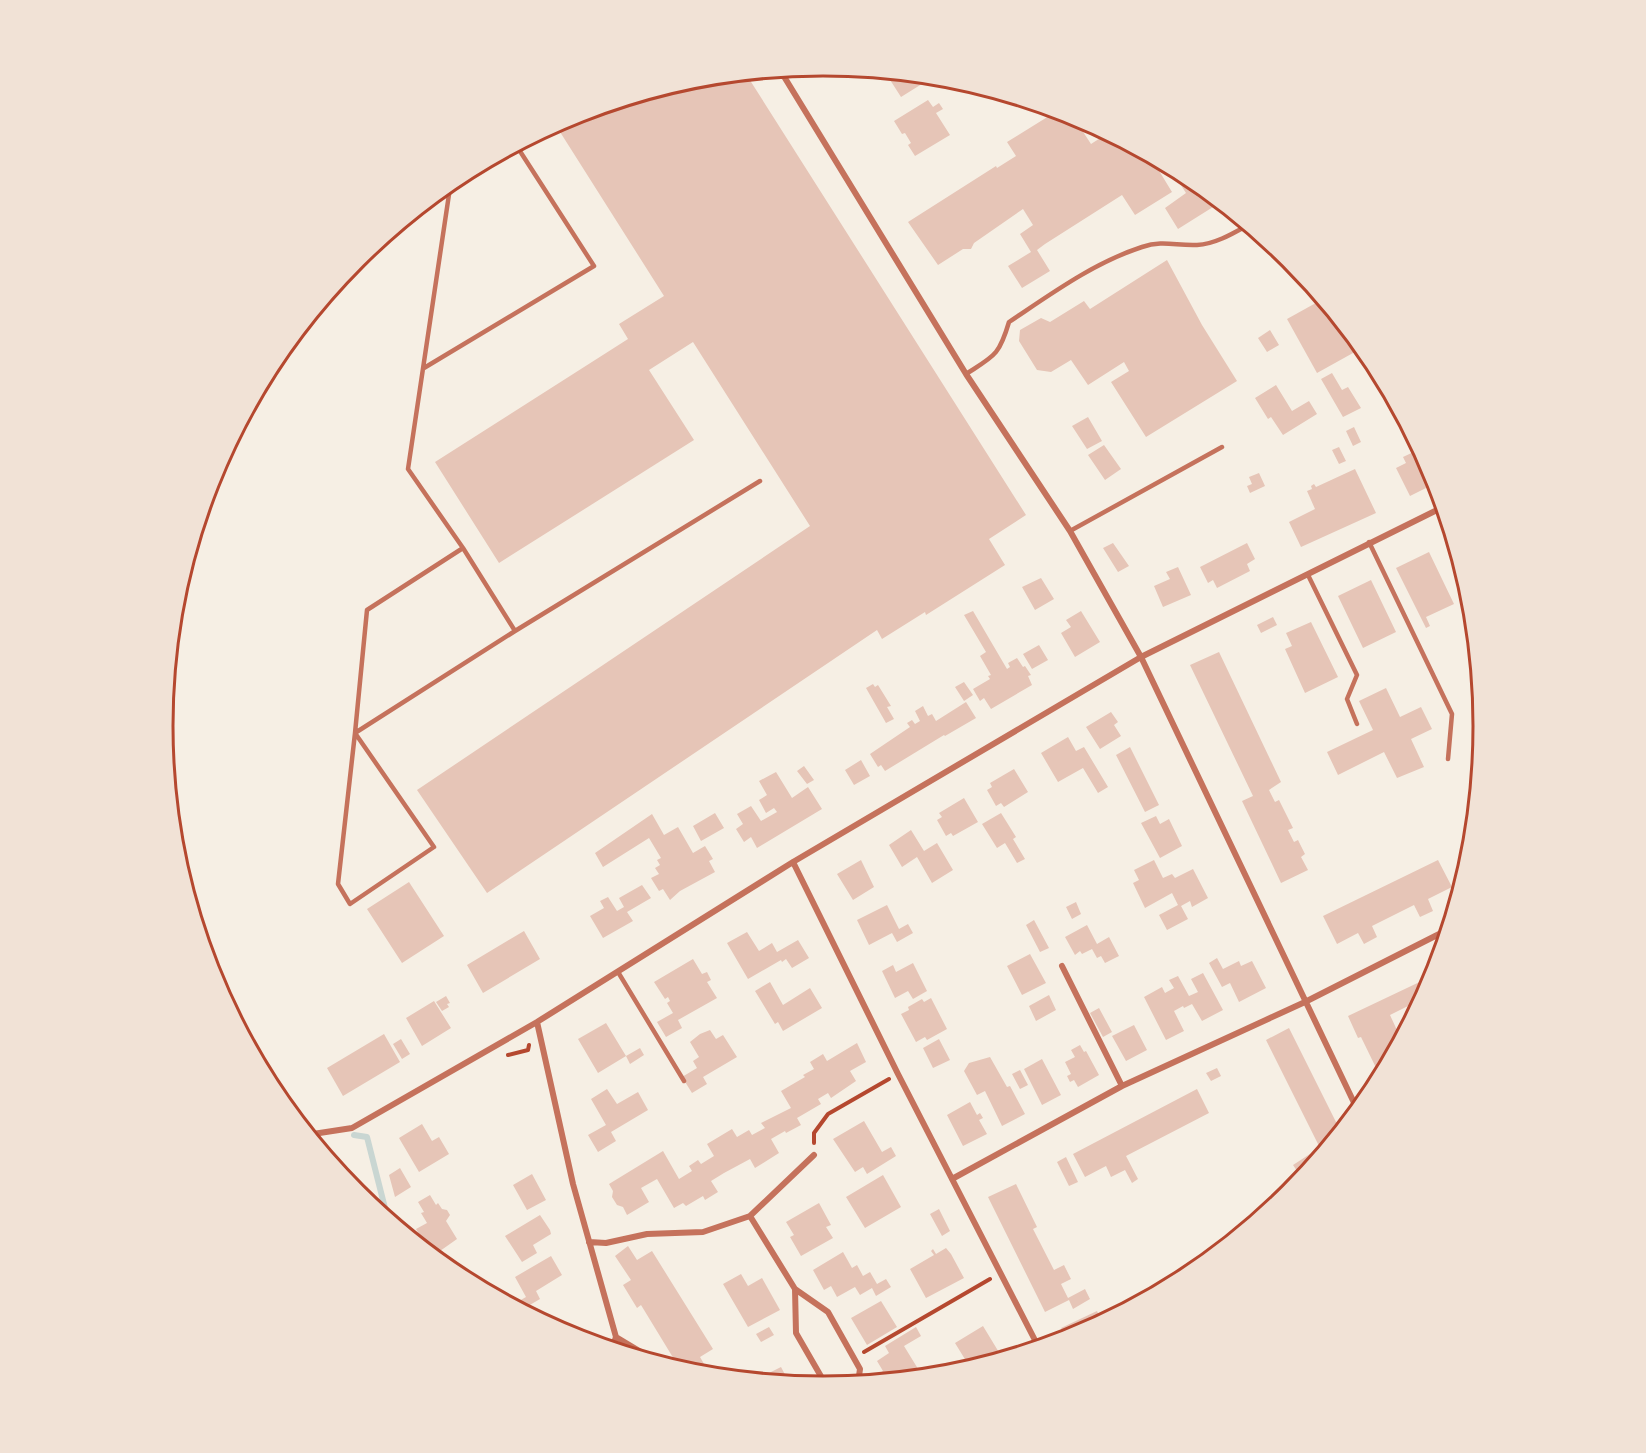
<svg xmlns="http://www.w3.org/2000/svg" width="1646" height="1453" font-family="'Source Sans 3',sans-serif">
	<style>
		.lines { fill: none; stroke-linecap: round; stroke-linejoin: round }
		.stream { stroke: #c9d6d2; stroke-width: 6 }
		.building { fill: #e6c5b7 }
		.path { stroke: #b5482f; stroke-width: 4 }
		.service { stroke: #c5725c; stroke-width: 4.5 }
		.minor { stroke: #c5725c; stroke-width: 6 }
		.rim { fill: none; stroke: #b5482f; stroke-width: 3 }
	</style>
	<rect width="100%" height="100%" fill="#f6efe4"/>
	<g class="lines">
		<path class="stream" d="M354 1135 367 1137 388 1220"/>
	</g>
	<path class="building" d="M828 66 816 74 812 67 823 66Z
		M885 72 933 77 901 97Z
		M746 74 1026 515 989 539 1005 565 926 615 925 612 882 639 877 630 487 893 417 790 810 526 693 342 649 370 694 440 499 563 435 462 628 339 619 324 664 296 555 124 571 116 694 79Z
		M928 100 933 107 939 103 943 109 936 113 950 135 915 156 908 145 911 143 905 133 902 134 894 121Z
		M1057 111 1072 115 1091 144 1108 133 1150 156 1172 192 1135 215 1122 195 1045 244 1037 250 1050 271 1022 288 1008 266 1031 252 1020 234 1033 225 1023 209 974 243 971 249H963L938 265 908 222 996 166 997 168 1016 156 1007 142Z
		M1181 173 1190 178 1221 202 1178 229 1165 208 1186 193 1175 176Z
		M1167 260 1202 325 1237 381 1146 437 1111 382 1129 371 1124 362 1088 385 1071 360 1051 372 1037 370 1019 341 1020 330 1041 318 1050 322 1084 301 1090 309Z
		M1323 299 1362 348 1317 373 1287 319Z
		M1270 330 1279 345 1267 352 1258 338Z
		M1332 373 1342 390 1348 387 1361 408 1343 417 1321 379Z
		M1276 385 1292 411 1309 401 1317 414 1283 435 1271 417 1268 419 1255 398Z
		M1088 417 1102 441 1087 449 1072 426Z
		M1354 427 1361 442 1353 446 1346 431Z
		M1104 445 1121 469 1105 480 1088 455Z
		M1339 447 1346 461 1339 464 1332 450Z
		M1420 449 1436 483 1410 496 1396 468 1406 463 1403 457Z
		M1355 469 1376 513 1301 547 1289 522 1315 509 1307 491 1312 489 1311 486 1314 484 1316 487Z
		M1259 473 1265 486 1250 493 1247 486 1252 484 1249 477Z
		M1113 543 1129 566 1118 572 1103 548Z
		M1247 543 1255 559 1247 564 1250 571 1217 588 1213 580 1208 583 1200 567Z
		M1429 552 1454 604 1426 617 1430 626 1426 628 1396 568Z
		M1178 567 1191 595 1163 607 1154 586 1170 579 1166 572Z
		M1041 578 1054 599 1035 610 1022 587Z
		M1371 580 1396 632 1363 648 1338 596Z
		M973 611 1007 669 1010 667 1008 663 1017 658 1023 667 1025 666 1031 675 1028 676 1032 685 991 709 984 698 980 701 973 689 990 679 988 676 991 675 980 656 986 652 964 615Z
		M1081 611 1100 642 1075 657 1061 633 1071 627 1066 620Z
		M1273 617 1277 625 1261 633 1257 625Z
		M1311 622 1338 677 1305 693 1285 649 1292 646 1286 633Z
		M1039 645 1048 660 1032 669 1023 654Z
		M1219 652 1281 782 1269 790 1275 802 1279 800 1293 828 1288 830 1294 842 1298 840 1305 854 1301 857 1308 870 1281 883 1242 801 1253 796 1190 665Z
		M964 682 973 695 964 701 955 687Z
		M873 684 875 687 878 685 891 706 887 707 894 719 886 723 866 688Z
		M1386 688 1400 717 1421 707 1432 729 1411 739 1424 767 1397 778 1384 752 1338 775 1327 752 1373 730 1359 701Z
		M966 702 976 718 945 736 944 735 885 771 881 765 878 767 870 754 910 727 907 723 912 720 915 724 920 721 915 711 923 706 928 716 932 714 936 721Z
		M1111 712 1118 722 1114 725 1121 736 1100 749 1086 727Z
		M1068 737 1076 751 1084 747 1108 787 1098 793 1083 768 1058 782 1041 753Z
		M1130 747 1159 805 1145 812 1116 755Z
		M861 760 870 776 854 785 845 770Z
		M804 766 814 780 807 784 797 771Z
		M1014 769 1028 792 1004 807 1001 803 996 806 987 790 992 787 990 783Z
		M776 772 792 798 808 787 822 809 757 848 751 837 744 842 736 829 743 824 737 814 751 806 761 821 777 812 774 808 766 813 759 800 767 795 759 781Z
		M964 798 978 822 953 836 951 833 946 836 937 820 942 817 939 813Z
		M715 813 724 828 701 841 693 826Z
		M1001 813 1016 837 1013 839 1025 859 1017 863 1005 843 997 848 982 824Z
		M652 814 664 835 678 827 693 853 705 846 713 859 709 861 715 872 680 891 670 900 663 889 659 891 651 878 659 874 655 868 660 865 657 860 661 858 649 838 603 867 595 853Z
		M1156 816 1160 824 1169 819 1182 846 1160 858 1141 823Z
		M1475 816 1473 833 1467 820Z
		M911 830 924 851 937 843 953 870 932 883 917 857 902 867 889 845Z
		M861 860 874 887 853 900 837 874Z
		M1154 860 1163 878 1172 874 1175 878 1193 869 1208 898 1192 907 1190 901 1181 906 1188 919 1167 930 1159 915 1178 905 1172 893 1145 908 1133 883 1139 880 1134 870Z
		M1438 860 1452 887 1428 899 1433 911 1420 917 1414 905 1372 926 1377 937 1364 944 1358 933 1337 944 1323 916Z
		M409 882 444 936 402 963 367 909Z
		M642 885 651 898 627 912 633 921 603 938 590 916 604 908 600 901 608 897 617 911 624 907 619 898Z
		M1076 902 1081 914 1072 919 1066 907Z
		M887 905 899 929 908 924 913 933 897 942 892 933 869 945 857 920Z
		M1034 920 1049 948 1040 952 1026 925Z
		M1087 925 1097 944 1109 937 1119 956 1105 963 1101 956 1097 958 1092 949 1082 954 1080 951 1075 955 1065 937Z
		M524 931 540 959 483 993 467 965Z
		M747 932 759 951 772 943 777 952 798 940 809 958 792 968 786 959 782 962 781 960 748 979 727 943Z
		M1030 954 1046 983 1022 995 1007 966Z
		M1217 958 1223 969 1239 961 1241 966 1252 961 1266 988 1239 1002 1230 983 1222 987 1209 963Z
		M693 959 702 974 707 972 711 980 707 982 717 998 678 1020 682 1028 666 1037 657 1022 673 1013 667 1003 670 1001 668 997 665 999 654 982Z
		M913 963 927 991 913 999 908 991 895 998 882 971 893 965 896 972Z
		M1203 973 1223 1010 1202 1021 1192 1004 1184 1008 1183 1006 1174 1011 1184 1031 1166 1040 1144 997 1162 987 1165 993 1174 988 1169 980 1178 976 1189 996 1198 992 1191 979Z
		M1428 978 1431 984 1422 999 1390 1015 1401 1039 1381 1078 1361 1037 1358 1038 1348 1016Z
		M770 982 783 1005 810 988 822 1008 783 1031 778 1022 775 1024 755 991Z
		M1049 995 1056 1010 1036 1021 1029 1006Z
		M446 996 450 1003 447 1004 449 1007 442 1011 436 1002Z
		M931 998 947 1029 927 1040 925 1037 916 1042 901 1014 909 1010 908 1007 922 999 924 1002Z
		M434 1001 451 1028 422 1046 406 1018Z
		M1099 1008 1112 1032 1103 1037 1090 1013Z
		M606 1023 626 1056 598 1073 578 1039Z
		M1134 1025 1147 1050 1126 1061 1112 1036Z
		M1289 1028 1341 1132 1326 1150 1322 1152 1266 1040Z
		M710 1030 716 1039 723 1035 737 1057 703 1077 707 1084 692 1093 682 1077 697 1068 693 1061 699 1057 690 1042 700 1034Z
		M384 1034 400 1062 343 1096 327 1068Z
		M401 1039 410 1054 402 1059 393 1044Z
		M939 1039 950 1060 933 1068 923 1048Z
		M857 1043 866 1062 850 1071 856 1081 831 1098 828 1093 818 1099 821 1104 797 1118 801 1125 786 1133 785 1131 771 1139 779 1153 755 1168 750 1159 724 1173 711 1181 718 1192 705 1200 703 1196 686 1206 683 1203 674 1208 657 1179 641 1188 649 1202 627 1215 623 1207 617 1205 612 1197 613 1191 609 1184 663 1151 679 1179 692 1171 689 1166 698 1160 701 1164 714 1156 707 1144 732 1129 737 1137 749 1130 752 1135 765 1128 761 1123 791 1108 781 1091 805 1077 803 1075 814 1069 810 1062 823 1054 827 1061Z
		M1080 1045 1084 1052 1086 1051 1099 1075 1078 1087 1074 1080 1070 1082 1067 1076 1071 1074 1065 1062 1075 1057 1071 1050Z
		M640 1048 644 1055 630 1064 626 1056Z
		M990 1057 1007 1087 1010 1086 1025 1114 1002 1126 985 1091 977 1095 964 1071 969 1063Z
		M1042 1059 1061 1095 1042 1105 1024 1069Z
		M1217 1068 1221 1076 1211 1081 1206 1073Z
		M1020 1070 1028 1085 1020 1089 1012 1074Z
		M607 1089 617 1104 638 1092 648 1110 611 1132 616 1141 598 1152 588 1135 606 1125 591 1099Z
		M1197 1089 1209 1113 1126 1156 1138 1179 1132 1183 1125 1170 1111 1177 1106 1166 1085 1177 1073 1154Z
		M970 1102 977 1115 980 1113 983 1118 979 1120 987 1134 963 1146 947 1115Z
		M864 1121 882 1152 891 1147 896 1156 867 1174 863 1167 855 1172 833 1139Z
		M422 1124 432 1141 439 1137 449 1154 419 1172 399 1138Z
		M1310 1154 1315 1164 1299 1174 1293 1165Z
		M1066 1157 1078 1182 1069 1186 1057 1162Z
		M400 1168 411 1187 395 1197 389 1175Z
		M532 1174 546 1200 527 1210 513 1185Z
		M883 1175 901 1207 865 1228 846 1197Z
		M1016 1184 1037 1227 1033 1229 1054 1270 1064 1265 1071 1279 1061 1284 1068 1298 1085 1289 1090 1299 1073 1309 1069 1300 1045 1312 988 1197Z
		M430 1195 436 1205 438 1203 442 1209 447 1210 450 1215 446 1221 457 1239 440 1251 439 1249 431 1254 416 1229 427 1223 421 1213 424 1212 418 1202Z
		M819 1203 831 1225 826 1227 833 1238 801 1256 790 1237 794 1235 786 1222Z
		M939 1209 950 1231 942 1236 930 1214Z
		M540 1215 550 1230 551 1234 533 1245 537 1253 522 1262 505 1236Z
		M628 1246 637 1260 652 1251 713 1349 700 1357 711 1376 694 1374 679 1370 680 1369 641 1305 637 1308 623 1285 631 1280 615 1256Z
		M946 1248 951 1254 964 1278 926 1298 910 1269 934 1255 931 1251 933 1249 936 1254Z
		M843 1252 852 1268 857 1265 863 1276 870 1272 877 1284 886 1279 891 1287 876 1296 872 1288 860 1295 855 1287 837 1297 831 1286 824 1290 813 1270Z
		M551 1256 562 1275 536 1291 540 1299 523 1309 519 1301 526 1297 515 1277Z
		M741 1274 748 1286 762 1278 780 1310 748 1327 723 1284Z
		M881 1301 897 1327 867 1345 851 1318Z
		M1097 1311 1100 1318 1099 1324 1067 1339 1061 1328Z
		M983 1326 1003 1359 971 1369 955 1343Z
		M769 1327 774 1335 761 1342 756 1334Z
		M916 1327 921 1336 904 1346 923 1377 879 1381 877 1378 878 1374 883 1371 877 1361 889 1353 885 1346Z
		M781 1367 790 1384 755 1380Z"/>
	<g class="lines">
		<path class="path" d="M508 1055 528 1050 529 1045
			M288 1111 306 1126
			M814 1143V1133L828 1114 889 1079
			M864 1352 990 1279"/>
		<path class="service" d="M451 181 408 469 463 548 515 631
			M424 368 594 266 516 145
			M966 374C994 356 999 356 1009 322 1051 294 1093 263 1142 247 1163 240 1176 246 1197 245 1215 244 1232 234 1248 225
			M1070 531 1222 447
			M1369 542 1452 714 1448 759
			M463 548 367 610 355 733 434 847 350 904 338 884 355 733 515 631 760 481
			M1308 575 1357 675 1347 699 1357 724
			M618 972 684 1081"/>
		<path class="minor" d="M780 70 966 374 1070 531 1141 657 1358 1111
			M793 862 898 1074 1039 1348
			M1062 966 1122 1086
			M537 1022 573 1184 616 1337 641 1352 645 1359
			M313 1134 352 1128 537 1022 793 862 1141 657 1443 507
			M952 1179 1122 1086 1305 1002 1449 929
			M750 1216 795 1289 828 1312 860 1369 858 1383
			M589 1242 606 1243 647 1234 703 1232 750 1216 814 1155
			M795 1289 796 1333 826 1385 829 1386
			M612 1349 616 1337"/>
	</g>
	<path d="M0 0H1646V1453H0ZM173 726a650 650 0 1 1 1300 0a650 650 0 1 1-1300 0Z" fill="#f1e2d6" fill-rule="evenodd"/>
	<path class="rim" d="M173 726a650 650 0 1 1 1300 0a650 650 0 1 1-1300 0Z"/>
</svg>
